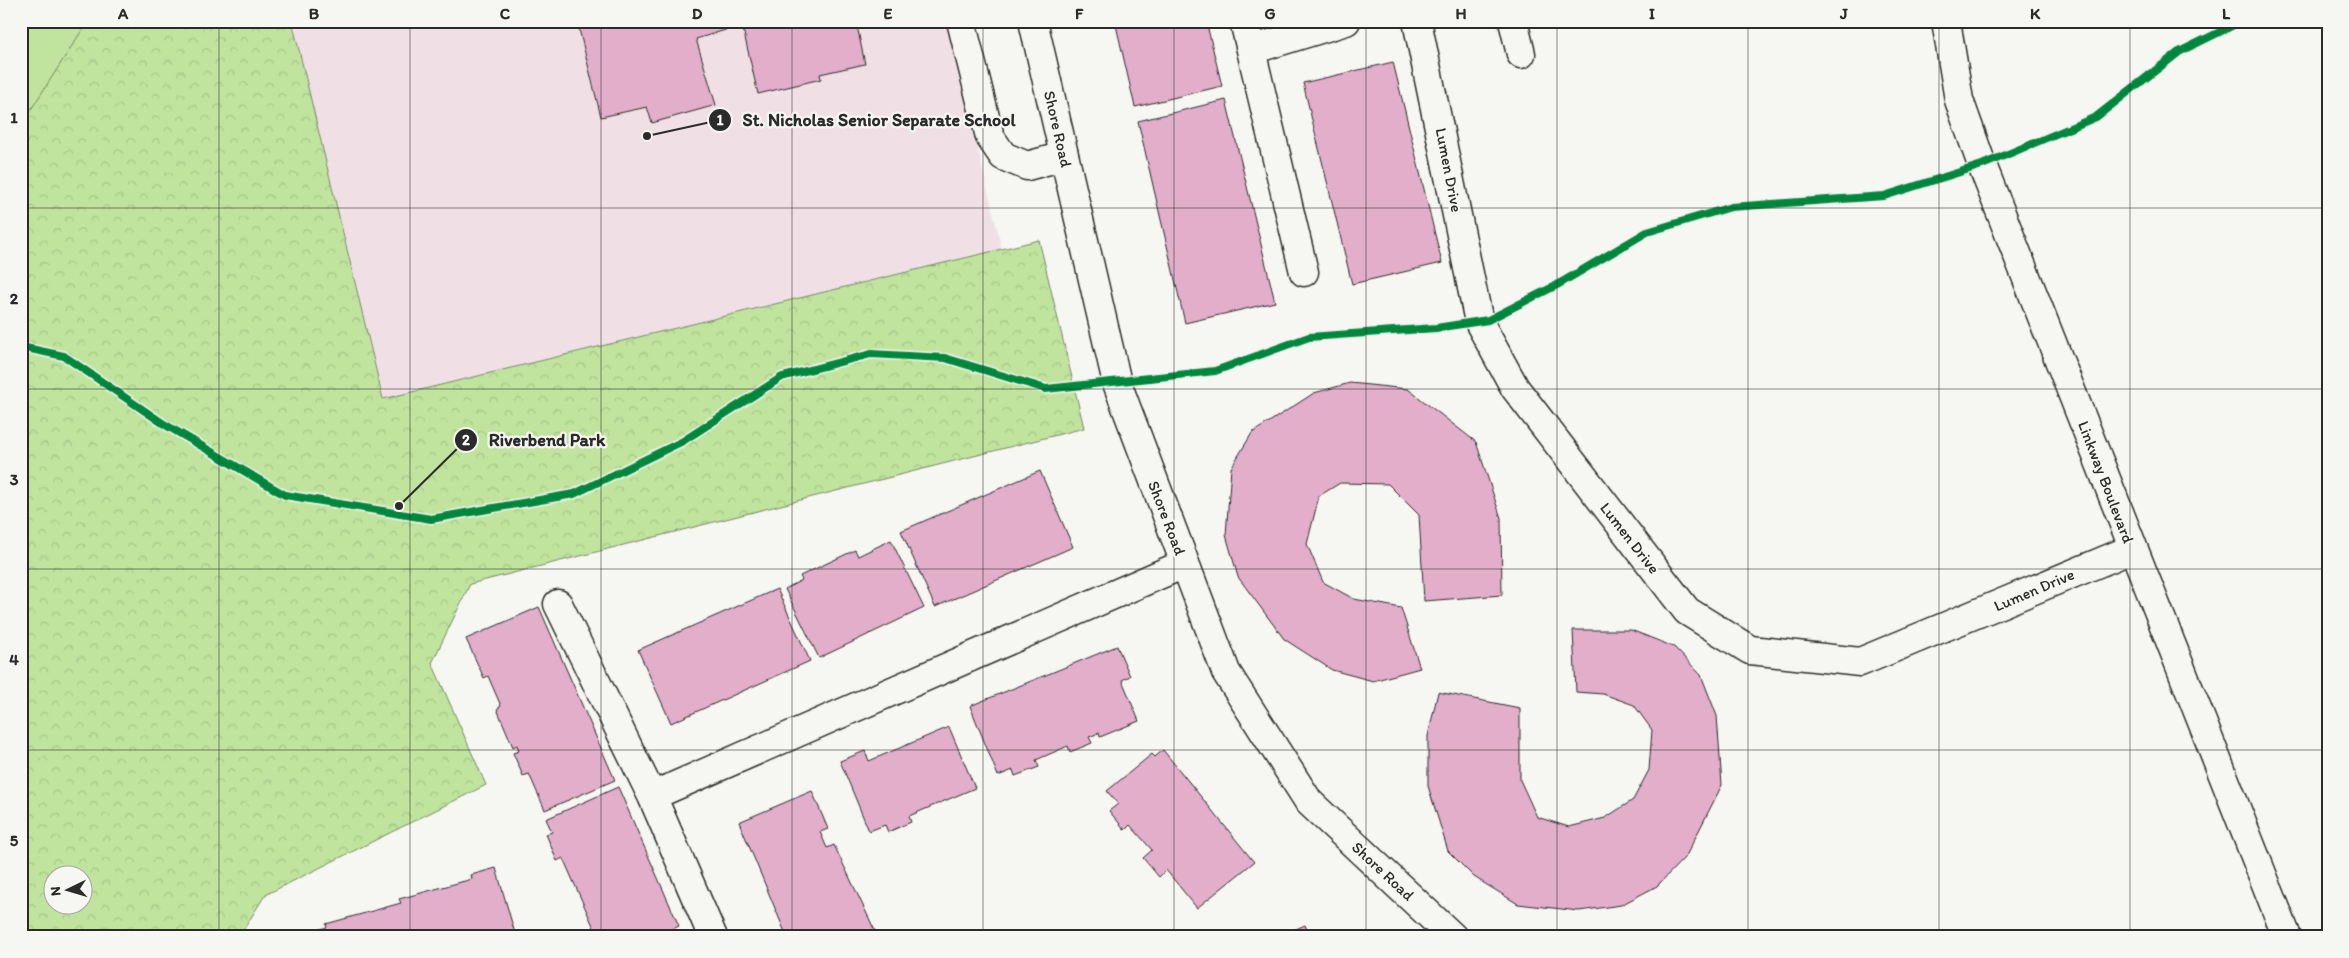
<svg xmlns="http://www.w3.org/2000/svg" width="2349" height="958" font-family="Itim,sans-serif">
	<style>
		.built { fill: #f0e0e6 }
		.park { fill: url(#park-crowns); stroke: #768864; fill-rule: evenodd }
		.garden { fill: #c0e49e; stroke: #768864 }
		.building { fill: #e2aec9; stroke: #2b2b2b }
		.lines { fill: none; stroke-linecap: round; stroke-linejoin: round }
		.minor-casing { stroke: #2b2b2b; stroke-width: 31 }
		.minor { stroke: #f6f6f2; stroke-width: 28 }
		.cycleway-casing { stroke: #f6f6f2; stroke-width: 11 }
		.cycleway { stroke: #00873e; stroke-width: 8 }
		.grid { fill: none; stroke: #2b2b2b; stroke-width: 1; stroke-opacity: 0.55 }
		.labels { text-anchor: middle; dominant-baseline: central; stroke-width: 4.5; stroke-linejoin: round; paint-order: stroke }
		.street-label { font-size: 16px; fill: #2b2b2b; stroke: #f6f6f2 }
		.leader { fill: none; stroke: #2b2b2b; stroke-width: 2 }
		.callout-dot { fill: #2b2b2b; stroke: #f6f6f2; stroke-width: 2 }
		.mark-label { font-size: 15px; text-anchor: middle; font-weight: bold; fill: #fff }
		.callout-label { font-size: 18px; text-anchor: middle; font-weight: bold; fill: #2b2b2b; stroke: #f6f6f2; stroke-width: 4.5; stroke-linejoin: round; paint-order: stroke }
		.neatline { fill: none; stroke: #2b2b2b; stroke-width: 2 }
		.grid-label { font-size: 16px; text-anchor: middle; font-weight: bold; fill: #2b2b2b }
	</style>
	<defs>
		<pattern id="park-crowns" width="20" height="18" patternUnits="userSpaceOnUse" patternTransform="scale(1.25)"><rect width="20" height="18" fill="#c0e49e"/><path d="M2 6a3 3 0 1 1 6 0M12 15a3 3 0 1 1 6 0" fill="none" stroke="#a5c488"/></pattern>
	</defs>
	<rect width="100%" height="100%" fill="#f6f6f2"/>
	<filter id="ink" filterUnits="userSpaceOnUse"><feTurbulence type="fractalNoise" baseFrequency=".02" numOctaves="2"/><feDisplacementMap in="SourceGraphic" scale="10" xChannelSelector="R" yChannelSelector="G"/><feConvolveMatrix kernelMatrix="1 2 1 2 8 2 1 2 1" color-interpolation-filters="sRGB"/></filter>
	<g filter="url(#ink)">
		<path class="built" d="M292 21H947L1002 250 383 399Z"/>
		<path class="park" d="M21 21H292L383 399 1039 240 1084 428 470 584 432 663 486 785 265 895 239 937H21ZM52 876H82V906H52Z"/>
		<path class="garden" d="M21 21H88L21 125Z"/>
		<path class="building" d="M577 21H856L865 64 820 74 821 79 758 94 742 25 696 39 716 105 652 123 647 107 601 117Z
			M1115 21H1206L1222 86 1135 107Z
			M1393 62 1442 263 1352 284 1303 83Z
			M1226 100 1275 302 1185 323 1138 121Z
			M1350 383 1408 389 1476 442 1501 518 1502 595 1424 601 1419 515 1388 484 1340 483 1319 496 1307 544 1323 582 1354 599 1401 608 1420 668 1373 681 1332 670 1284 639 1238 577 1226 535 1231 468 1252 433 1314 393Z
			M1040 471 1073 547 935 607 901 531Z
			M891 540 924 608 819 658 785 589 802 580 800 576 855 550 858 556Z
			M777 589 810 661 671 723 638 650Z
			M539 607 615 780 545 810 529 774 523 776 513 753 519 751 517 745 513 747 497 709 501 706 488 676 484 678 466 639Z
			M1573 630H1631L1674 647 1701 675 1717 716 1722 785 1686 856 1657 886 1621 905 1579 911 1518 904 1474 877 1448 851 1428 786V736L1438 692 1520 708V780L1537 817 1569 827 1605 818 1633 800 1649 770 1652 730 1634 705 1603 694 1576 692Z
			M1117 646 1130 676 1122 680 1139 721 1100 737 1099 733 1089 737 1092 743 1070 752 1068 746 1036 760 1039 767 1015 776 1013 770 998 776 970 706Z
			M949 727 975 788 909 816 911 822 888 832 885 825 869 831 840 761 865 751 869 761Z
			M1163 750 1254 862 1197 908 1166 870 1159 877 1143 858 1152 850 1130 825 1125 830 1109 811 1118 804 1107 791 1152 754 1155 757Z
			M618 787 679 926 656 937H598L563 858 557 861 546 834 552 832 546 819Z
			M812 791 828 829 820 832 827 848 834 845 877 935 787 937 739 822Z
			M496 868 516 937H292L327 927 326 924 401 903 399 899 472 879 471 875Z
			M1305 925 1310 937H1278Z"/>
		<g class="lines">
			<g class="minor-casing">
				<path id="minor" d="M961 21 990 137 1003 156 1027 166 1064 156
					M1033 21 1117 383 1226 672 1309 802 1453 937
					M1244 21 1251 50
					M1417 21 1479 322 1515 388 1687 611 1750 650 1860 662 2132 549
					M1513 21 1521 54
					M1946 21 1959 100 1982 165 2287 937
					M1304 272 1251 50 1346 21
					M558 604 652 796 713 937
					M652 796 1184 564"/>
			</g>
			<use href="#minor" class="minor"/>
			<g class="cycleway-casing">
				<path id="cycleway" d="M21 347 64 356 164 424 285 495 431 519 574 494 683 441 782 377 871 354 945 358 1046 389 1215 371 1309 337 1436 328 1488 320 1557 285 1647 232 1731 207 1884 196 1982 165 2096 117 2179 52 2242 21"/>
			</g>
			<use href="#cycleway" class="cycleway"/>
		</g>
	</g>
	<path class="grid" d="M219 21V937M410 21V937M601 21V937M792 21V937M983 21V937M1174 21V937M1366 21V937M1557 21V937M1748 21V937M1939 21V937M2130 21V937M21 208H2328M21 389H2328M21 569H2328M21 750H2328"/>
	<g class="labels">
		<g class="street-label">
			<text transform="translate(1058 129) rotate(77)">Shore Road</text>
			<text transform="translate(1449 170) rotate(79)">Lumen Drive</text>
			<text transform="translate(2106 482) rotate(69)">Linkway Boulevard</text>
			<text transform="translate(1167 518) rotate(69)">Shore Road</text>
			<text transform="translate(1630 538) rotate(52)">Lumen Drive</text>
			<text transform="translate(2034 590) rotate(-23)">Lumen Drive</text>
			<text transform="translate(1383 871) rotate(43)">Shore Road</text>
		</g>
	</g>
	<path class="leader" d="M647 136L720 120M399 506L466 440"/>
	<g class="callout-dot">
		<circle cx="647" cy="136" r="5"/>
		<circle cx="399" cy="506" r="5"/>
		<circle cx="720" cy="120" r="12"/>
		<circle cx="466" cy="440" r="12"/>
	</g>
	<g class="mark-label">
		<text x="720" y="125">1</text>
		<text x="466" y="445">2</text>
	</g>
	<g class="callout-label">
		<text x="879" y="126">St. Nicholas Senior Separate School</text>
		<text x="547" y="446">Riverbend Park</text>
	</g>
	<rect width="2349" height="958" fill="none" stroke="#f6f6f2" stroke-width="55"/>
	<g transform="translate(68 890) rotate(265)"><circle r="24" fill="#f6f6f2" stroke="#a5a5a2"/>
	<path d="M0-4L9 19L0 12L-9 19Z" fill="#2b2b2b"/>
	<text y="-8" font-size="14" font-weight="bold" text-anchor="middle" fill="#2b2b2b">N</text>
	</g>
	<rect x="28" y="28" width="2294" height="902" class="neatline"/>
	<g class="grid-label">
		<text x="123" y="19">A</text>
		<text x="314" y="19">B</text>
		<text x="505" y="19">C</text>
		<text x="697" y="19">D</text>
		<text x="888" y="19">E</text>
		<text x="1079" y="19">F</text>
		<text x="1270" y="19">G</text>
		<text x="1461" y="19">H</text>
		<text x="1652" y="19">I</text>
		<text x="1844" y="19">J</text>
		<text x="2035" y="19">K</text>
		<text x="2226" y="19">L</text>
		<text x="14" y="123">1</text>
		<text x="14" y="304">2</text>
		<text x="14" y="485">3</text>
		<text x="14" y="665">4</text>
		<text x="14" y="846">5</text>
	</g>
</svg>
